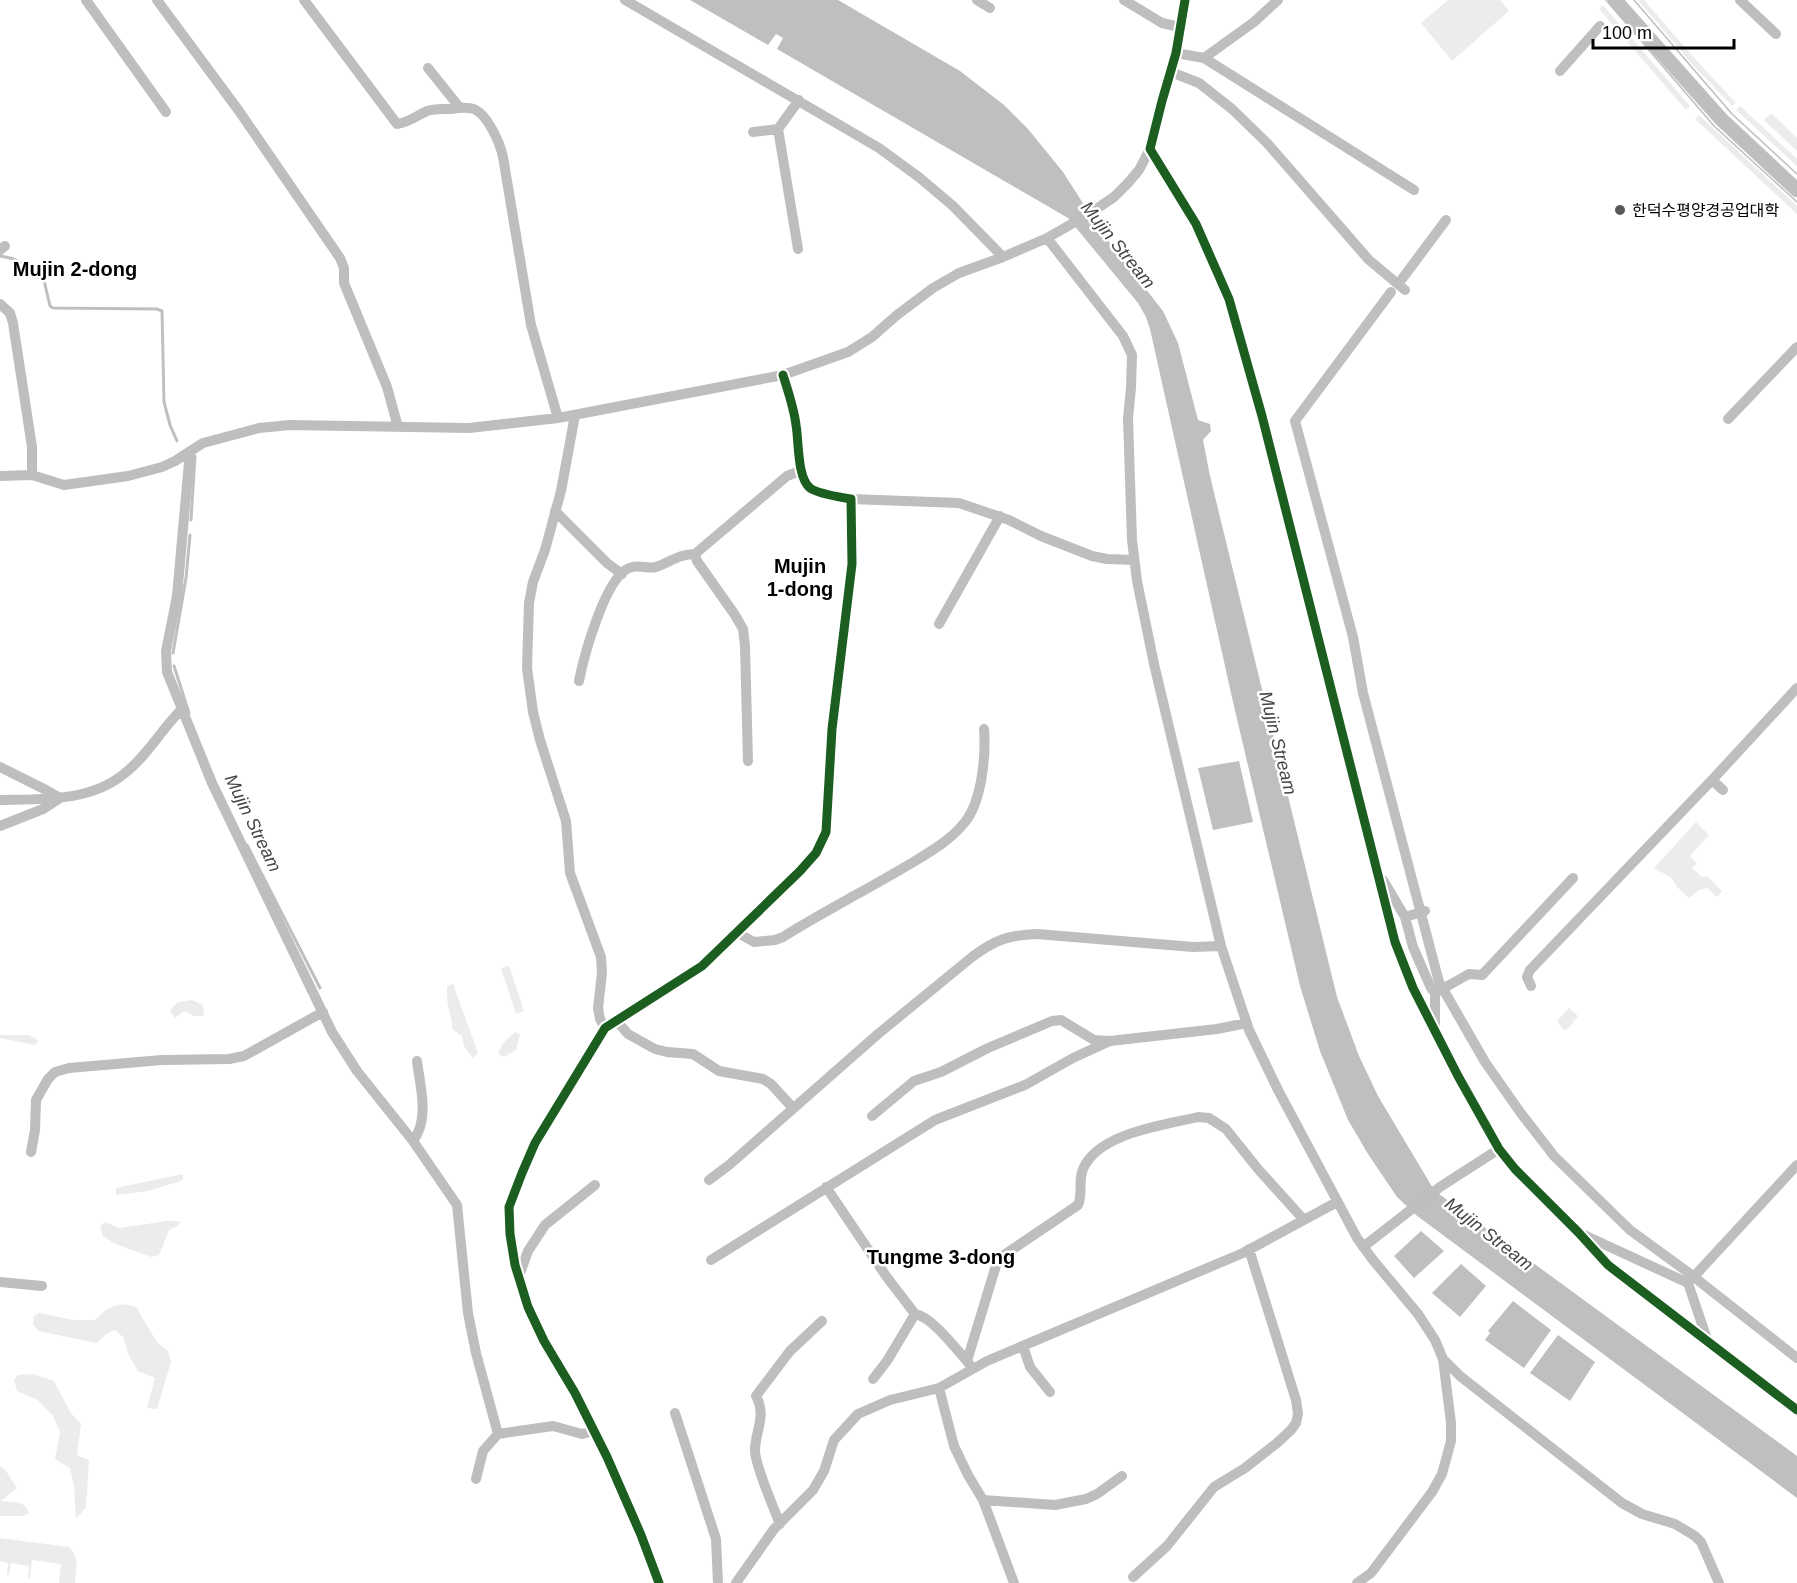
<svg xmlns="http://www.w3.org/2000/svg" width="1797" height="1583" font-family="Arial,'Noto Sans KR',sans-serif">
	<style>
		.green { fill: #ececec }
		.water { fill: #bfbfbf }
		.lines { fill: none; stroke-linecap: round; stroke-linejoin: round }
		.stream { stroke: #bfbfbf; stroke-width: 3 }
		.canal { stroke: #bfbfbf; stroke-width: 10 }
		.major-casing { stroke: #dbdbdb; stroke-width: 15 }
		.minor { stroke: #bebebe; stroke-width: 10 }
		.major { stroke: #bebebe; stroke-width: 14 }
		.tram { stroke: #bebebe; stroke-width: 1.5 }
		.cycleway-casing { stroke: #fff; stroke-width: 13 }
		.cycleway { stroke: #1b5e20; stroke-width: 9 }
		.poi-dot { fill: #595959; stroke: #fff; stroke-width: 2 }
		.labels { text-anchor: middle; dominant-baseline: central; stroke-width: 5; stroke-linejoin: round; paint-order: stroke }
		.poi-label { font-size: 16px; fill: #000; stroke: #fff; text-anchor: start }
		.water-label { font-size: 18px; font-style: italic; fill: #444; stroke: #fff }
		.quarter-label { font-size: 20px; font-weight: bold; fill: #000; stroke: #fff }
	</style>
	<rect width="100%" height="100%" fill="#fff"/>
	<path class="green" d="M1448 0H1500L1509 11 1452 61 1421 23Z
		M1638 0H1644L1696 60 1736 103 1732 106 1692 64Z
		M1603 5 1690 106 1686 110 1599 9Z
		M1740 106 1797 159V166L1736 110Z
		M1771 113 1797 138V151L1764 120Z
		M1699 115 1797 206V214L1695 119Z
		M1696 822 1709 835 1690 856 1697 863 1692 868 1702 877 1707 876 1722 891 1717 897 1707 888 1699 890 1689 898 1677 887 1672 878 1654 868Z
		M509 966 524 1011 516 1014 501 968Z
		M453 984 478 1053 473 1058 464 1046 462 1036 453 1030 447 999V986Z
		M192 1000 203 1005 204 1016H194L184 1011 175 1018 170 1010 178 1002Z
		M1569 1008 1578 1016 1569 1028 1564 1030 1557 1021Z
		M515 1032 520 1034 516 1050 504 1057 498 1053 503 1043Z
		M0 1035H29L38 1040 35 1045 0 1038Z
		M183 1174V1178L181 1181 148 1191 116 1195V1188Z
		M167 1221H180L179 1225 169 1230 159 1255 151 1257 114 1243 103 1236 100 1226 105 1222 119 1228Z
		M123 1304 136 1307 157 1342 168 1351 171 1362 157 1409 147 1408 155 1378 138 1371 129 1356 123 1337 115 1330 106 1334 97 1343 38 1331 33 1324 34 1316 39 1313 73 1320H95L107 1309 114 1306Z
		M33 1374 54 1381 70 1412 81 1424 77 1455 89 1460 86 1507 76 1519 74 1486 70 1468 55 1459 60 1432 53 1416 38 1400 17 1391 14 1380 18 1375Z
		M0 1466 6 1471 17 1488 1 1501C15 1503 23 1499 29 1513L24 1516H0Z
		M0 1538 69 1547C80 1557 76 1569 75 1583H59L61 1564 32 1560 30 1578 28 1577 29 1566 11 1563 9 1575H7L8 1563 0 1561Z"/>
	<path class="water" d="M690 0H838L960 71 1004 105 1028 129 1063 172 1102 233 1163 311 1178 343 1198 420 1210 424 1211 431 1203 440 1210 476 1337 997 1359 1056 1378 1096 1431 1185 1439 1194 1797 1456V1498L1416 1215 1397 1197 1368 1154 1348 1120 1320 1051 1300 986 1233 702 1150 329 1146 317 1138 303 1068 218 777 49 783 38 776 34 768 45Z
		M1239 761 1253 822 1213 830 1198 768Z
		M1421 1231 1444 1251 1414 1278 1394 1256Z
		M1461 1264 1486 1286 1460 1317 1432 1293Z
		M1513 1301 1551 1330 1524 1368 1485 1340 1490 1333 1488 1331Z
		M1558 1335 1595 1362 1570 1401 1530 1373Z"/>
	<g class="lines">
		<path class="stream" d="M1 256 14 259 43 276 50 306 53 308 157 309 162 311 164 402 170 425 177 441
			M191 520 195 456
			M173 653 186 578 190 535
			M174 666 189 713
			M247 845 320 988"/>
		<path class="canal" d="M1560 71 1600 26
			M1402 279 1446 220
			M1391 292 1295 421 1353 637 1363 693 1439 982 1485 1062 1520 1112 1554 1156 1630 1230 1689 1273
			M1699 1281 1797 1358"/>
		<g class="major-casing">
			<path id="major" d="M1615 0 1721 119 1797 190"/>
		</g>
		<path class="minor" d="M86 0 166 112
			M157 0 239 111 340 258 344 268V283L387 387 398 427
			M304 0 397 124C410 122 416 116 427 111 434 108 443 109 451 109 457 108 468 107 474 109 488 115 500 143 503 157L531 325 558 418
			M625 0 879 148 920 178 953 206 1003 257
			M977 0 990 8
			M1124 0 1162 23 1180 27
			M1185 0 1176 53 1162 101 1150 149 1196 224 1229 299 1262 416 1395 942 1413 988 1458 1076 1499 1149 1515 1169 1578 1232 1608 1265 1797 1410
			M1740 0 1776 34
			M1176 53 1204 58 1414 190
			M1204 58 1254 22 1278 0
			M428 68 460 108
			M1171 72 1199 83 1232 109 1267 143 1369 260 1405 290
			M753 132 778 129
			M1047 238 1123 336 1132 355 1131 388 1128 418 1130 480 1132 540 1137 581 1154 664 1221 946 1249 1030 1278 1090 1357 1238 1373 1260 1418 1314 1435 1340 1443 1359 1451 1423V1441L1442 1474 1432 1492 1371 1573 1357 1583
			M798 249 778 129 799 100
			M0 250 5 246
			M0 304 10 313 13 323 32 447V475
			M575 415 561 491 545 550 533 582 529 603 527 668 533 712 540 740 566 821 570 873 601 957 602 973 598 1008 600 1019 605 1028
			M1728 419 1797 347
			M190 451 177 596 166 651 167 672 212 783 332 1032 357 1071 413 1141 457 1205 468 1313 476 1353 498 1434
			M0 476 32 475 64 485 128 476 162 467 175 461 203 443 259 428 290 425 469 428 558 418 783 375 848 352 872 337 897 315 933 288 959 273 1003 257 1047 238 1089 214 1114 197 1128 183 1139 170 1150 149
			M851 499 959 503 1009 520 1041 536 1092 556 1107 559 1134 560
			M555 511 607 563 622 574
			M939 624 1000 516
			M579 681C584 656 605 578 629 568 638 564 647 569 656 567 670 562 680 554 695 554
			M748 761 745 646 743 629 735 615 697 561 695 554 787 476 802 470
			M0 767 46 790 60 798 43 809 0 826
			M1712 780 1723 790
			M0 800C42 799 91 802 125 773 147 756 161 730 181 710
			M1383 880 1405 917 1413 947 1431 988 1435 993V1029
			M1405 917 1425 911
			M736 932 754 942 775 940 783 937C825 911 868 889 910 864 930 852 951 840 965 822 982 801 986 755 984 729
			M1531 986 1527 977 1530 970 1712 780 1797 688
			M1435 993 1469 974 1482 975 1573 878
			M616 1020 628 1034 655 1049 667 1052 693 1054 719 1071 763 1079 771 1084 793 1108
			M872 1116 914 1081 941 1072 988 1048 1052 1021 1061 1020 1094 1040 1110 1041 1217 1029 1247 1023
			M413 1141C430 1119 420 1086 417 1061
			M31 1152 35 1130 36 1100 48 1079 55 1072 69 1068 162 1060 229 1059 244 1056 323 1012
			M709 1180 729 1165 878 1034 972 957C995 940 1008 935 1037 934L1193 947 1221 946
			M826 1187 886 1276 915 1314
			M1584 1235 1688 1283 1708 1342
			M1363 1247 1440 1187 1499 1149
			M711 1260 935 1120 1025 1085 1073 1058 1110 1041
			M519 1276 528 1251 545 1225 595 1185
			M0 1282 42 1286
			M1688 1283 1797 1165
			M1023 1346 1030 1367 1050 1392
			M1443 1359 1460 1376 1622 1503 1642 1514 1675 1524 1695 1536 1701 1542 1719 1583
			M972 1368 967 1361 998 1259 1078 1205C1083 1194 1078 1181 1083 1169 1098 1133 1164 1125 1198 1117L1209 1118 1226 1129 1258 1169 1304 1220
			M873 1379 887 1361 915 1314C931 1316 956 1349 967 1361
			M939 1388 954 1446 968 1475 983 1500 1014 1583
			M675 1413 716 1539 718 1583
			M476 1479 483 1451 498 1434 553 1426 582 1434 594 1431
			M983 1500 1055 1505 1086 1499 1097 1494 1122 1476
			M780 1524C773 1506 756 1468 755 1451 755 1430 767 1417 756 1396L790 1351 822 1321
			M1133 1577 1167 1546 1214 1487 1245 1468 1277 1443 1291 1430 1296 1423 1298 1414 1296 1400 1249 1249
			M659 1583 641 1535 607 1457 575 1393 544 1341 528 1307 515 1265 510 1234 509 1207 522 1173 535 1143 605 1028 702 966 800 871 816 853 826 832 832 729 852 564 851 499C840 497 818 494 810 488 797 477 799 442 796 425 794 408 788 391 783 375
			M736 1583 774 1529 813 1490 824 1471 834 1440 858 1414 890 1400 939 1388 987 1361 1243 1253 1337 1202"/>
		<use href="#major" class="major"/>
		<path class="tram" d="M1606 0 1714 126 1797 202
			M1634 0 1732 114 1797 174"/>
		<g class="cycleway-casing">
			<path id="cycleway" d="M1185 0 1176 53 1162 101 1150 149 1196 224 1229 299 1262 416 1395 942 1413 988 1458 1076 1499 1149 1515 1169 1578 1232 1608 1265 1797 1410
				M659 1583 641 1535 607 1457 575 1393 544 1341 528 1307 515 1265 510 1234 509 1207 522 1173 535 1143 605 1028 702 966 800 871 816 853 826 832 832 729 852 564 851 499C840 497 818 494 810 488 797 477 799 442 796 425 794 408 788 391 783 375"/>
		</g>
		<use href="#cycleway" class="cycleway"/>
	</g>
	<circle class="poi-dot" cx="1620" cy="210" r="6"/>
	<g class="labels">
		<g class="poi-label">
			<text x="1632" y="210">한덕수평양경공업대학</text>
		</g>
		<g class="water-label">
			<text transform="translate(1118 245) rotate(51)">Mujin Stream</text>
			<text transform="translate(1278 743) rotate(76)">Mujin Stream</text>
			<text transform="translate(253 823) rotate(64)">Mujin Stream</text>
			<text transform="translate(1489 1234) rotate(38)">Mujin Stream</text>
		</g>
		<g class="quarter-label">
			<text x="75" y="269">Mujin 2-dong</text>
			<text x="800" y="566">Mujin<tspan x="800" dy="23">1-dong</tspan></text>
			<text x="941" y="1257">Tungme 3-dong</text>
		</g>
	</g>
	<path d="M1593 39v9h141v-9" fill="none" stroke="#000000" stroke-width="3"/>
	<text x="1602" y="39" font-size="18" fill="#000000" stroke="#ffffff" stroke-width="4.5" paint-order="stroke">100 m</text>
</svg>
